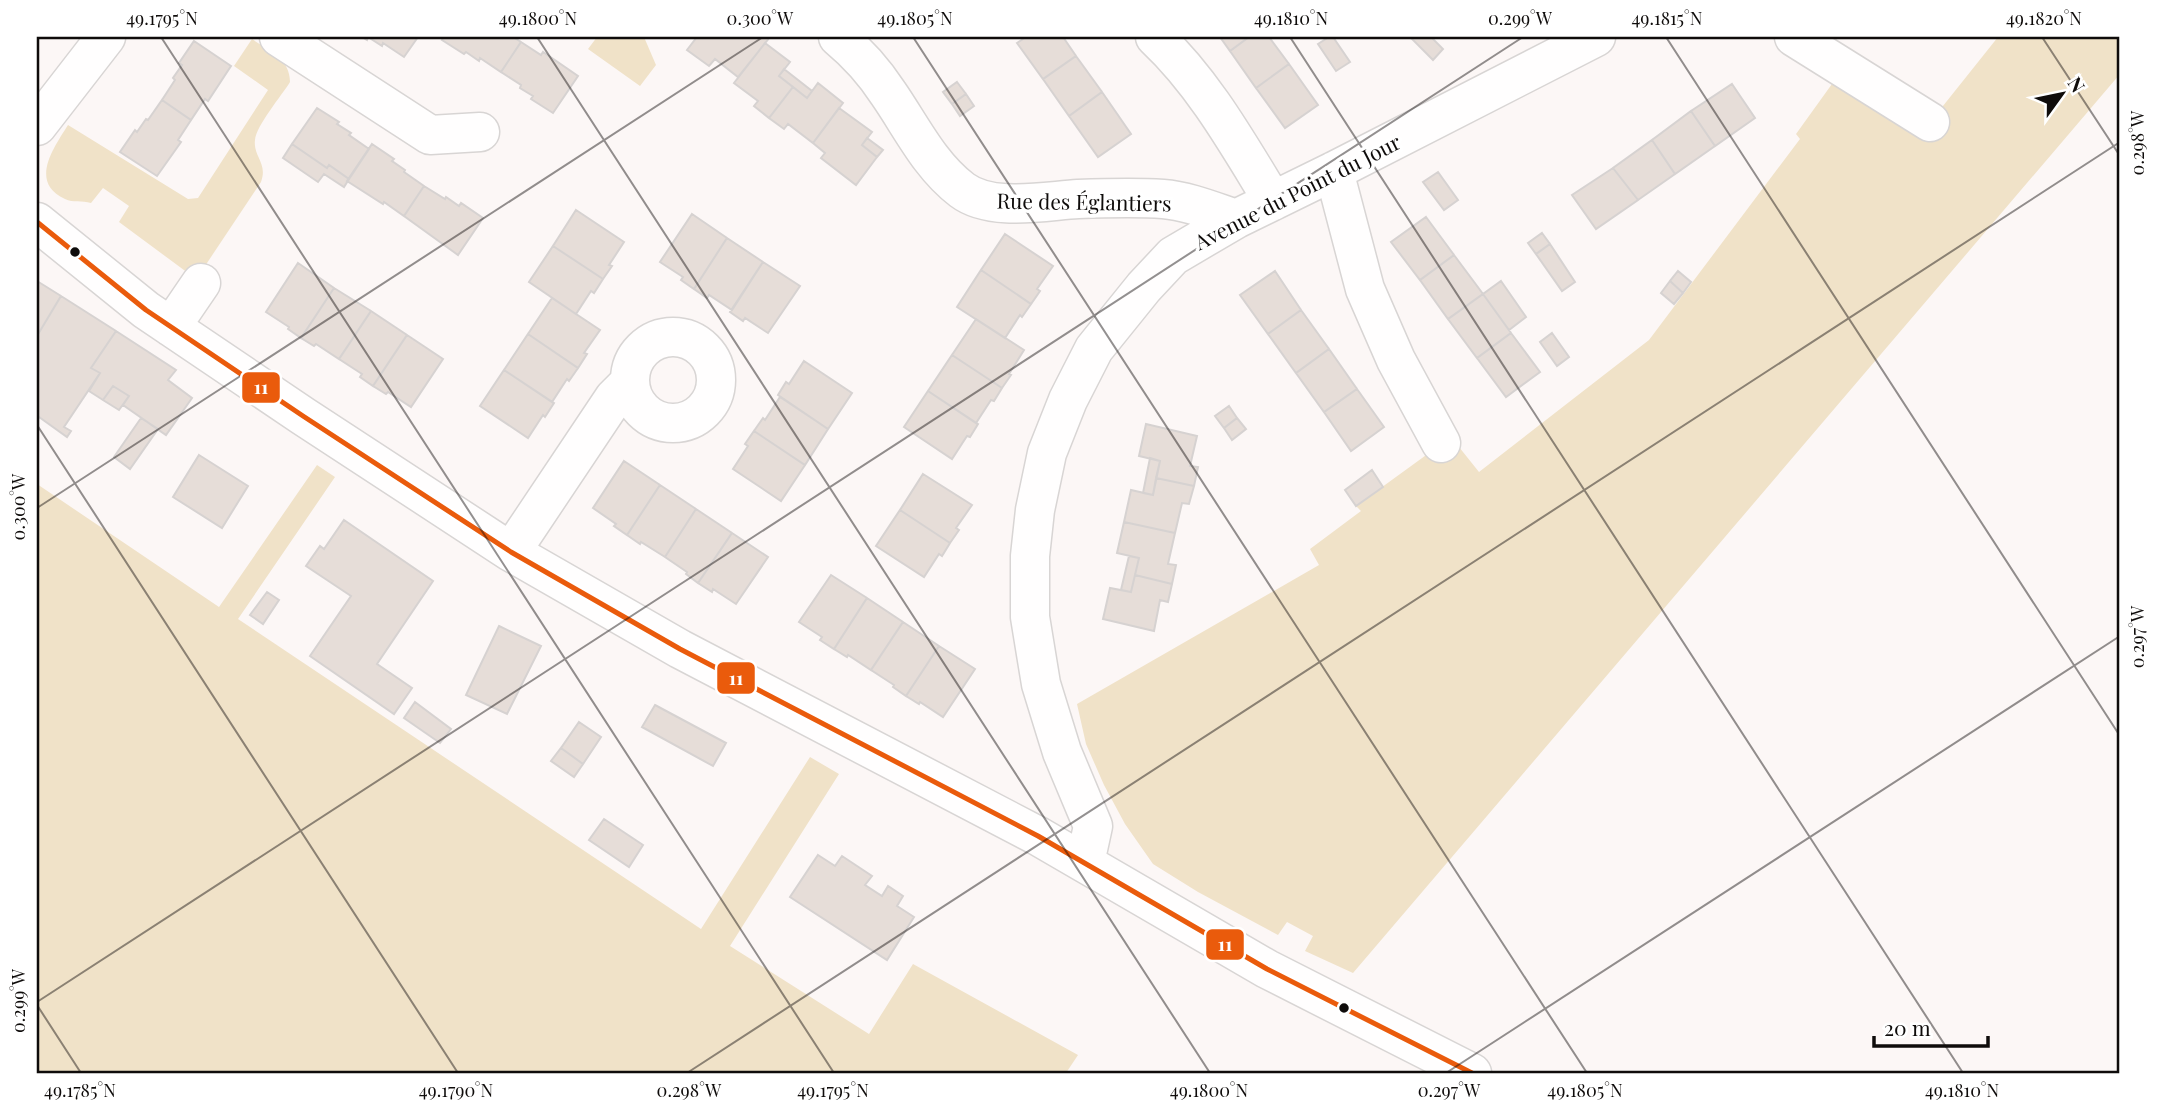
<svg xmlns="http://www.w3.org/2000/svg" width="2157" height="1110" font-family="'Playfair Display',serif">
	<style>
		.green { fill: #f0e2c8 }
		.building { fill: #e6ddd8; stroke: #d6d2d1; stroke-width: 2 }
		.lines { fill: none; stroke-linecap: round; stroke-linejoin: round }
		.minor-casing { stroke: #d8d5d4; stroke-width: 41 }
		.minor { stroke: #fffefe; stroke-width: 38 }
		.bus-1-casing { stroke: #fff; stroke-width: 10 }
		.bus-1 { stroke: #ea5b0c; stroke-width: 5 }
		.ticks { fill: none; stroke: #0f0c0b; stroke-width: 2; stroke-opacity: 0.45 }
		.bus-dot { fill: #0f0c0b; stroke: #fff; stroke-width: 2.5 }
		.labels { text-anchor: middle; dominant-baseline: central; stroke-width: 7; stroke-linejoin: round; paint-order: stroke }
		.street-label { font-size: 21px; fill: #0f0c0b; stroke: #fff }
		.line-badge { stroke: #fff; stroke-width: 2.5 }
		.badge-label { font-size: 19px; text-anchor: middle; font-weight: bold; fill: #fff }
		.neatline { fill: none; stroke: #0f0c0b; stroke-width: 2.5 }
		.ticks-label { font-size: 18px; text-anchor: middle; fill: #0f0c0b }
	</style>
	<rect width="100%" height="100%" fill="#fcf7f6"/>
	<path class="green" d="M597 37H644L656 65 640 86 588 49Z
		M1998 37H2120V74L1353 973 1305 951 1313 936 1287 922 1278 935 1198 892 1153 864 1125 824 1104 785 1086 744 1077 704 1319 565 1310 549 1361 511 1356 506 1451 437 1479 472 1649 340 1800 139 1796 134 1837 77 1923 131Z
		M252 39C269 51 290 58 290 82 282 95 256 126 255 140 253 157 268 163 261 182L201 272 192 276 119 222 129 206 103 188 91 203C82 200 73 203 65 199 29 182 53 149 68 125L188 199 198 198 268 90 234 66Z
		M317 465 335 477 238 619 701 929 810 757 839 774 730 946 869 1034 913 964 1078 1055 1066 1073H37V484L219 607Z"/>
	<path class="building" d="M362 37H418L404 57 383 43 382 46 368 37 367 40Z
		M444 37H513L521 42 501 72 480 58 479 61 466 52 464 54 442 40Z
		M697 37H770L738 77 715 59 709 66 687 50Z
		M1026 37H1063L1076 56 1043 79 1017 43Z
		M1220 37H1249L1230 51Z
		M1249 37H1269L1289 64 1256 88 1230 51Z
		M1329 37H1333L1350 62 1336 71 1318 44Z
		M1415 37H1431L1443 49 1433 60 1412 39Z
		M194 41 231 66 208 101 205 99 191 120 162 100 175 80 173 78 182 65 179 63Z
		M521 42 541 55 543 52 578 76 553 113 531 99 533 96 520 88 521 85 501 72Z
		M765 43 790 62 779 76 793 87 769 118 754 106 758 101 734 83Z
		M1076 56 1102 92 1069 116 1043 79Z
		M1289 64 1318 105 1285 128 1256 88Z
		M784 69 812 91 807 98 779 76Z
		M957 82 966 94 952 104 943 92Z
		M818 83 843 103 813 143 788 124 784 129 769 118 793 87 807 98Z
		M1732 84 1755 118 1715 146 1691 111Z
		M1102 92 1131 134 1098 157 1069 116Z
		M966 94 974 106 960 116 952 104Z
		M162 100 191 120 178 140 181 142 157 176 120 152 135 130 137 132 146 119 148 120Z
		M317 108 339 122 337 124 351 133 349 135 369 149 349 179 329 165 327 168 292 144Z
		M839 108 872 132 862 145 877 157 856 185 821 158 825 153 813 143Z
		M1691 111 1715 146 1675 174 1652 140Z
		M867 138 883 150 877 157 862 145Z
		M1652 140 1675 174 1638 200 1613 168Z
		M292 144 327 168 329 165 349 179 344 187 324 174 318 182 283 158Z
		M372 144 394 159 392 161 405 170 404 172 424 186 404 216 384 202 383 204 347 181Z
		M1613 168 1638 200 1596 229 1572 195Z
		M1438 172 1458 200 1444 210 1423 182Z
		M424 186 445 199 446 197 459 206 461 203 483 218 458 255 404 216Z
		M576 210 624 242 609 265 612 266 603 279 553 246Z
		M692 214 727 238 694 289 681 280 683 277 660 262Z
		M1426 217 1454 255 1420 280 1391 242Z
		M1542 233 1550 244 1536 254 1528 243Z
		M1005 234 1053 266 1037 289 1040 291 1031 304 981 270Z
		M727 238 763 262 732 310 709 295 707 298 694 289Z
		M1550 244 1575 282 1562 291 1536 254Z
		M553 246 603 279 594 293 591 291 576 314 529 282Z
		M1454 255 1483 294 1448 319 1420 280Z
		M763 262 800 286 768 333 745 318 743 321 730 312Z
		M298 263 334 288 301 338 288 329 289 327 266 312Z
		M981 270 1031 304 1022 317 1020 315 1005 338 957 307Z
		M1275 271 1301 310 1268 334 1240 295Z
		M1678 271 1691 282 1683 293 1670 281Z
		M37 281 61 296 37 336Z
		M1501 281 1526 317 1509 330 1483 294Z
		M1670 281 1683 293 1674 304 1661 293Z
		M334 288 371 311 339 359 316 344 314 346 301 338Z
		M1483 294 1511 333 1477 358 1448 319Z
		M61 296 116 331 91 368 100 373 64 427 71 431 67 437 39 417 37 421V336Z
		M552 298 600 330 584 353 587 354 578 368 528 334Z
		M1301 310 1329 349 1296 373 1268 334Z
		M371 311 407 335 373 386 360 377 362 374 339 359Z
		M976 319 1024 350 1009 374 1011 375 1002 388 952 355Z
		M116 331 176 370 168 380 192 398 166 435 123 405 129 396 113 386 103 400 89 391 100 373 91 368Z
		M1511 333 1540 372 1506 397 1477 358Z
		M1552 333 1569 357 1557 366 1540 342Z
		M528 334 578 368 569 381 567 379 552 402 504 370Z
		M407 335 443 359 411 407 388 392 386 394 373 386Z
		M1329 349 1357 389 1324 412 1296 373Z
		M952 355 1002 388 994 401 991 400 976 423 928 391Z
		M804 361 852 393 828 429 778 395 786 382 789 384Z
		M504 370 554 403 545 417 543 415 528 438 480 406Z
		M113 386 129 396 119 410 103 400Z
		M1357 389 1384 427 1351 451 1324 412Z
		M928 391 978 424 970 437 967 436 952 459 904 427Z
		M780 397 828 429 805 465 754 431 763 418 765 420Z
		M1229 406 1237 418 1224 428 1215 416Z
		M141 418 158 429 130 469 114 457Z
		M1237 418 1246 429 1232 440 1224 428Z
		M1146 424 1197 436 1190 466 1198 467 1194 486 1156 478 1160 461 1139 456Z
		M754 431 805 465 781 501 733 469 748 446 745 444Z
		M199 455 248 486 222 528 173 497Z
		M1150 458 1160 461 1153 495 1143 493Z
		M624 461 660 485 627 535 614 526 616 524 593 508Z
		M1372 470 1383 487 1356 506 1345 490Z
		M923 474 972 505 956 528 959 530 950 543 900 510Z
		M1156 478 1194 486 1189 504 1182 503 1175 533 1124 522 1131 490 1153 495Z
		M660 485 696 509 665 557 641 542 640 544 627 535Z
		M696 509 732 533 698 583 686 574 687 572 665 557Z
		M900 510 950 543 942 556 939 554 924 577 876 546Z
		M344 520 433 581 377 664 412 688 394 714 310 656 351 596 306 566 320 546 324 549Z
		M1124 522 1175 533 1168 564 1176 565 1172 584 1135 575 1139 558 1117 553Z
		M732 533 768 557 736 604 713 589 712 592 698 583Z
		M1129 556 1139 558 1131 592 1121 590Z
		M831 575 867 598 834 649 820 640 822 637 799 622Z
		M1135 575 1172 584 1168 602 1160 600 1154 631 1103 619 1110 588 1131 592Z
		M267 592 279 600 263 624 250 615Z
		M867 598 903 622 871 670 848 655 847 657 834 649Z
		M903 622 939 646 906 696 893 687 894 685 871 670Z
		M499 626 541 646 507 714 466 695Z
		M939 646 975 669 943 717 920 702 919 704 906 696Z
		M415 702 451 729 440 743 404 718Z
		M655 705 726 743 713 766 642 727Z
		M579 722 601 737 583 764 561 748Z
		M561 748 583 764 574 777 551 761Z
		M604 819 643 845 629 867 589 840Z
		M818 855 835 866 842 856 872 876 865 885 882 896 888 886 903 896 897 906 914 917 887 960 790 897Z"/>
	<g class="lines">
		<g class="minor-casing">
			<path id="minor" d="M279 37 430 135 480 132
				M838 37C856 52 875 73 888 93 911 126 929 165 962 190 991 212 1044 201 1078 199 1106 198 1135 197 1163 199 1188 201 1212 211 1236 219
				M1155 37C1204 83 1238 144 1273 201
				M1794 37 1930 122
				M37 126 106 37
				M1334 171 1365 289 1396 360 1441 443
				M37 222 146 310 303 416 511 552 680 649 1038 836 1267 969 1472 1073
				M171 327 201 283
				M630 380a43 43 0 1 1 86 0a43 43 0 1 1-86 0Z
				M511 552 614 398 629 383
				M1085 863 1093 826 1062 752 1041 684 1030 617V556L1035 510 1047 453 1068 400 1094 349 1144 287 1173 256 1236 219 1334 171 1596 37"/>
		</g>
		<use href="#minor" class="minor"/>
		<g class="bus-1-casing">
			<path id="bus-1" d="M37 222 146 310 303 416 511 552 680 649 1038 836 1267 969 1472 1073"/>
		</g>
		<use href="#bus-1" class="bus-1"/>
	</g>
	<path class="ticks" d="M161 37 834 1073M537 37 1210 1073M913 37 1587 1073M1290 37 1963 1073M1666 37 2120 736M2042 37 2120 156M37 425 458 1073M37 508 763 37M37 1002 1523 37M37 1005 81 1073M687 1073 2120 142M1446 1073 2120 636"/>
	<g class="bus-dot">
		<circle cx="75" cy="252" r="6"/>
		<circle cx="1344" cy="1008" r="6"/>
	</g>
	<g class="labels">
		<g class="street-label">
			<text transform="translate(1297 191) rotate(-27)">Avenue du Point du Jour</text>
			<text transform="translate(1084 201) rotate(1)">Rue des Églantiers</text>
		</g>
	</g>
	<g class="line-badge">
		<rect x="241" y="371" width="40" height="33" rx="7" fill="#ea5b0c"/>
		<rect x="716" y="661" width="40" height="34" rx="7" fill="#ea5b0c"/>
		<rect x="1205" y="928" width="40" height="33" rx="7" fill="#ea5b0c"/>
	</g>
	<g class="badge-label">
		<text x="261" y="394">11</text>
		<text x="736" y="685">11</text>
		<text x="1225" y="951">11</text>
	</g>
	<rect width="2157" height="1110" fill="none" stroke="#ffffff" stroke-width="77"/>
	<g transform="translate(2062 94) rotate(57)" stroke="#ffffff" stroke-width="5" paint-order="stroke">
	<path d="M0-5L12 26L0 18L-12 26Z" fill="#0f0c0b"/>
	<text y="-10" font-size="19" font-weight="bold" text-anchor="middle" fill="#0f0c0b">N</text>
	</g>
	<path d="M1874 1036v10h114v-10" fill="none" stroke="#0f0c0b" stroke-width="3.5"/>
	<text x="1884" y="1036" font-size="21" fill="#0f0c0b" stroke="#ffffff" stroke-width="5" paint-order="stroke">20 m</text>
	<rect x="38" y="38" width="2080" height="1034" class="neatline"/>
	<g class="ticks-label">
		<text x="162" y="25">49.1795°N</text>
		<text x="538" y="25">49.1800°N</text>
		<text x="760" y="25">0.300°W</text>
		<text x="915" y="25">49.1805°N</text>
		<text x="1291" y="25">49.1810°N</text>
		<text x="1520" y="25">0.299°W</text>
		<text x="1667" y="25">49.1815°N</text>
		<text x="2044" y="25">49.1820°N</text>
		<text transform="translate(2138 143) rotate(-90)" y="6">0.298°W</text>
		<text transform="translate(19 507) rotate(-90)" y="6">0.300°W</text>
		<text transform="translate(2138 637) rotate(-90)" y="6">0.297°W</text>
		<text transform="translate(19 1001) rotate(-90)" y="6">0.299°W</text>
		<text x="80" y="1097">49.1785°N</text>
		<text x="456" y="1097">49.1790°N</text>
		<text x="689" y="1097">0.298°W</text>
		<text x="833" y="1097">49.1795°N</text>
		<text x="1209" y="1097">49.1800°N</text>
		<text x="1449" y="1097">0.297°W</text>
		<text x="1585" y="1097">49.1805°N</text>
		<text x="1962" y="1097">49.1810°N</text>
	</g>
</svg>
